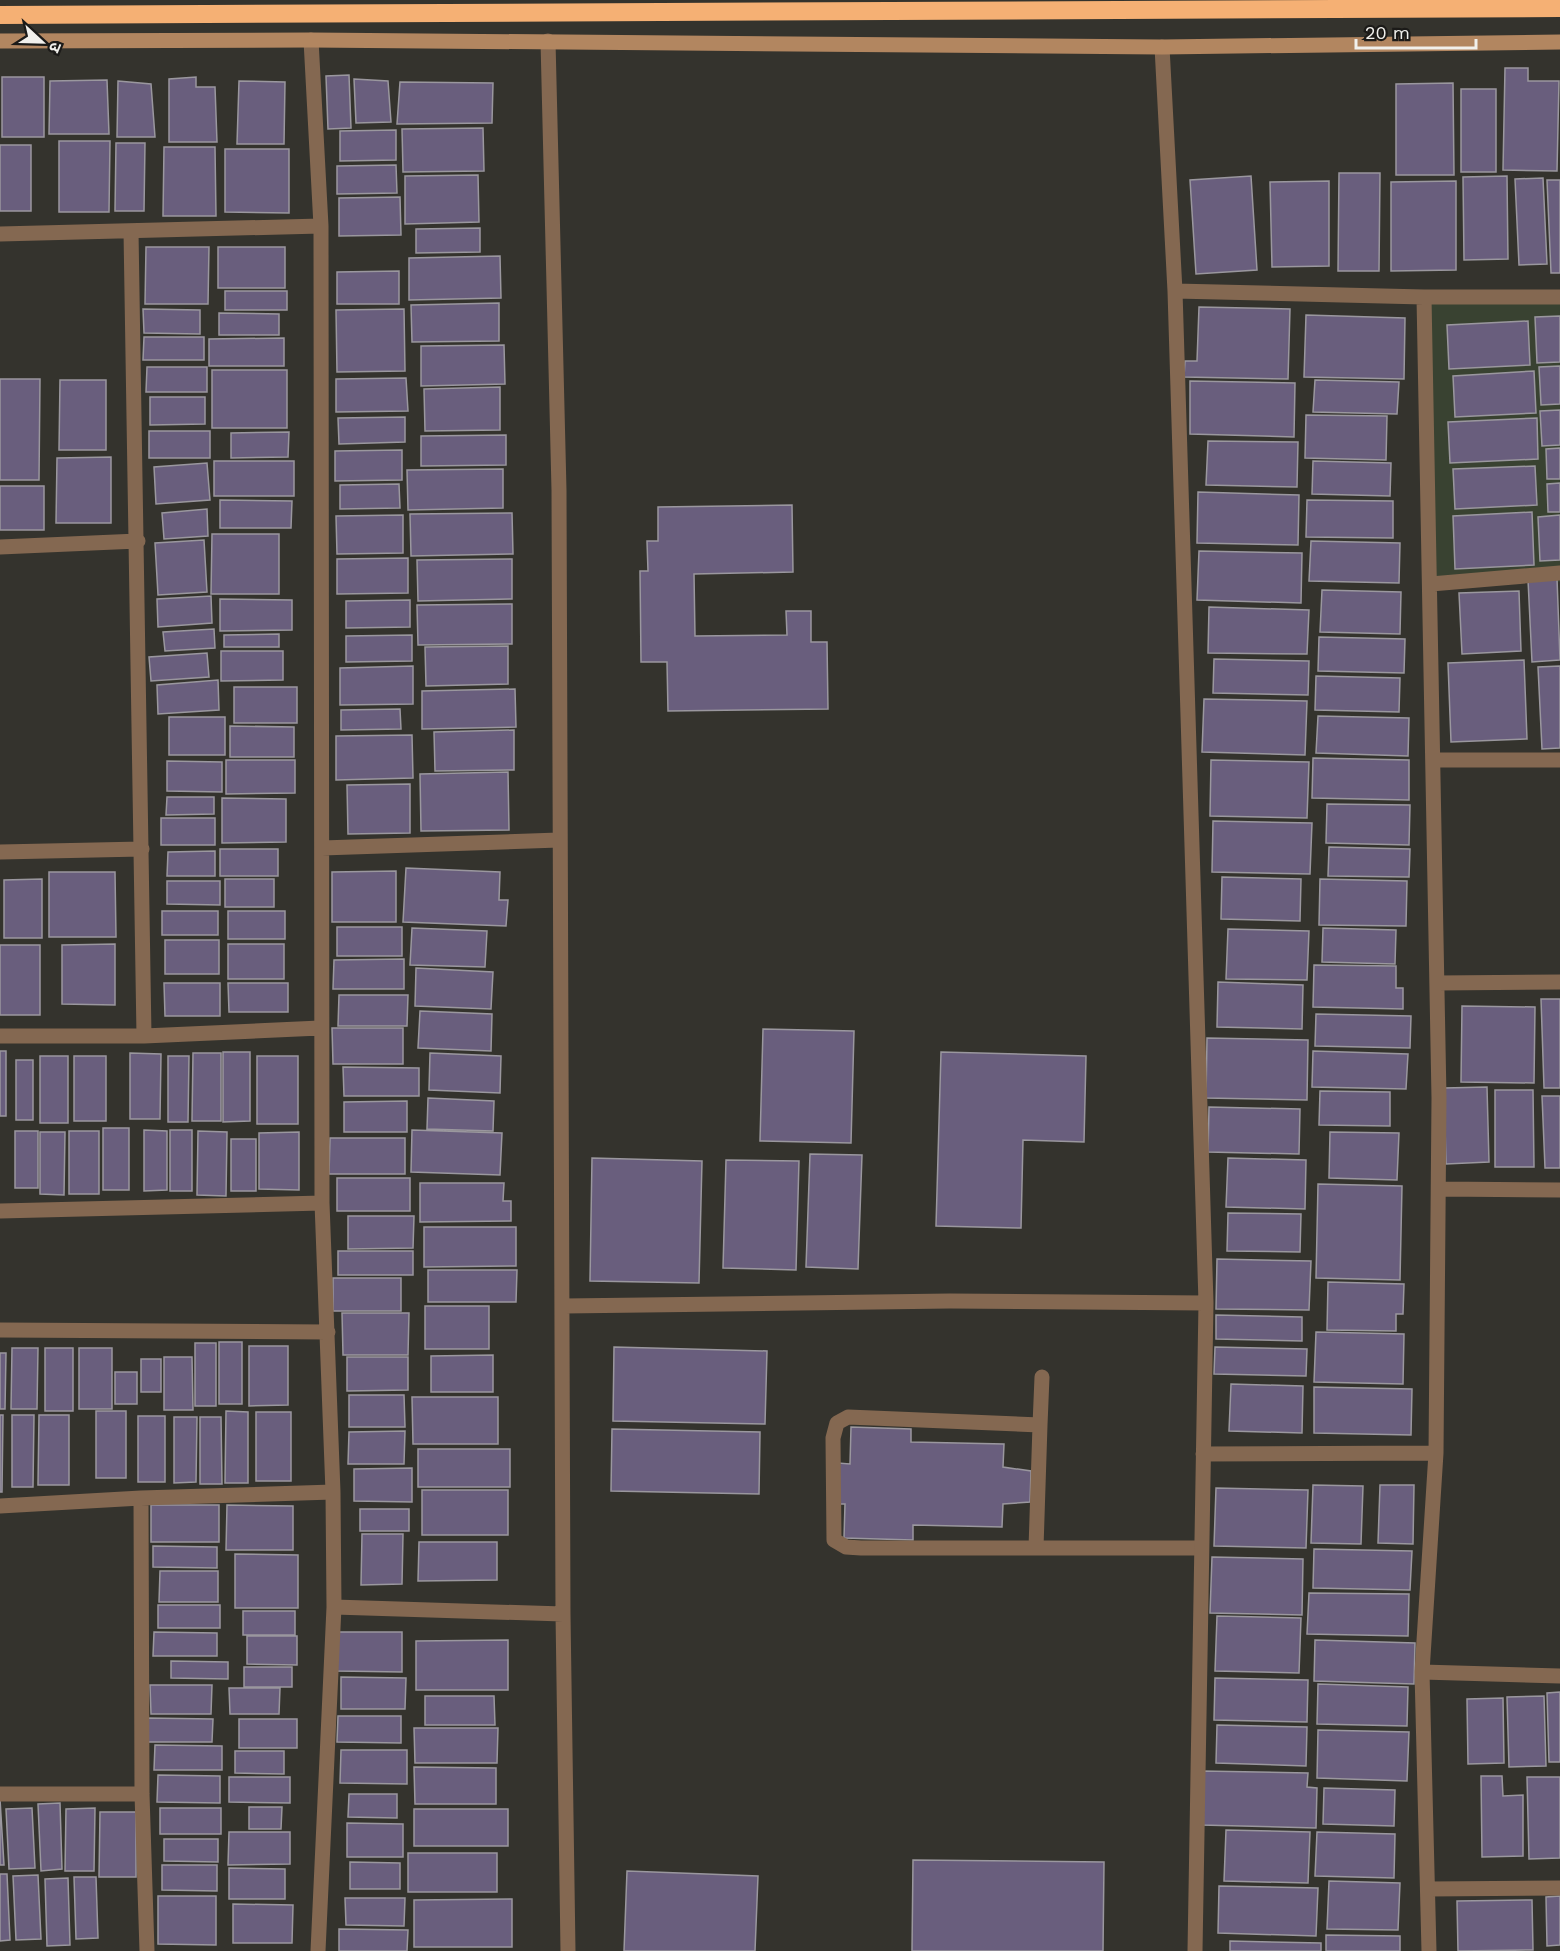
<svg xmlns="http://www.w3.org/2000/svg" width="1560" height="1951" font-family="'Work Sans','Noto Sans Devanagari',sans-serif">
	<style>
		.green { fill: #394231 }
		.building { fill: #695e7d; stroke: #9a979e; stroke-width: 1.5 }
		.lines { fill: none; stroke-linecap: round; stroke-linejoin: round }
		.lane { stroke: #846851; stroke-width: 15 }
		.street { stroke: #846851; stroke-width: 15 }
		.secondary { stroke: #b28660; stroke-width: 15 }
		.highway { stroke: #f5b074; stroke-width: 18 }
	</style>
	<rect width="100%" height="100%" fill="#34332d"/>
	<path class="green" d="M1424 297H1560V582L1431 584Z"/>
	<path class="building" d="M1505 68H1528V81H1559L1557 171 1503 170Z
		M349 75 351 128 328 129 326 76Z
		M2 77H44V137H2Z
		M196 77V87H215L217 142H169V79Z
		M354 79 388 81 391 122 356 123Z
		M107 80 109 134H49L50 81Z
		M118 81 151 84 155 137H117Z
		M239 81 285 82 284 144H237Z
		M400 82 493 83 492 123 397 124Z
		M1453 83 1454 175H1396V84Z
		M1461 89H1496V172H1461Z
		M483 128 484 171 403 172 402 129Z
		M396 130V160L340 161V131Z
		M59 141H110L109 212H59Z
		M116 143H145L144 211H115Z
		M0 145H31V211H0Z
		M164 147H215L216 216H163Z
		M225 149H289V213L225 212Z
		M396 165 397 193 337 194V166Z
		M1339 173H1380L1379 271H1338Z
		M478 175 479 222 405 224V176Z
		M1251 176 1257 270 1196 274 1190 180Z
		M1507 176 1508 259 1464 260 1463 177Z
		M1543 178 1547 264 1519 265 1515 179Z
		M1547 180H1560V273H1551Z
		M1329 181V266L1272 267 1270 182Z
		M1456 181V270L1391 271V182Z
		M400 197 401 235 339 236V198Z
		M480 228V252L416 253V229Z
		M146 247H209L208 304H145Z
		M218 247H285V288H218Z
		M500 256 501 298 409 300V258Z
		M399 271V304H337V272Z
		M225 291H287V310H225Z
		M499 303V341L412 342 411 305Z
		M1199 307 1290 309 1288 379 1184 377 1185 361H1197Z
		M143 309 200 310V334L144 333Z
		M404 309 405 371 337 372 336 310Z
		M219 313 279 314V335H219Z
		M1306 315 1405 318 1404 379 1304 377Z
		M1560 316V362L1537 363 1535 317Z
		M1528 321 1530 365 1449 369 1447 325Z
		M144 337H204V360H143Z
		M284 338V366H209V339Z
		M504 345 505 384 421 386V346Z
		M1560 366V404L1541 405 1539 367Z
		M147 367H207V392H146Z
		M212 370H287V428H212Z
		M1534 371 1536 413 1455 417 1453 376Z
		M406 378 408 411 336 412V379Z
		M0 379H40L39 480H0Z
		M60 380H106V450H59Z
		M1315 380 1399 382 1397 414 1313 412Z
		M1190 381 1295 383 1294 437 1190 434Z
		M500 387V430L425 431 424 389Z
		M150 397H205V424L150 425Z
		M1560 410V445L1542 446 1540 411Z
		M1306 415 1387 416 1386 460 1305 458Z
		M405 417V442L339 444 338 418Z
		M1537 418 1538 459 1450 463 1448 422Z
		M149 431H210V458H149Z
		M289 432 288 457 231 458V433Z
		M506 435V465L421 466V436Z
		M1208 441 1298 442 1297 487 1206 485Z
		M1560 448V479H1547L1546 449Z
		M402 450V480L335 481V451Z
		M111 457V523H56L57 458Z
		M214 461H294V496H214Z
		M1313 461 1391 463 1390 496 1312 494Z
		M207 463 210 500 156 504 154 467Z
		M1535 466 1537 505 1455 509 1453 469Z
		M503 469V508L408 510 407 470Z
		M1560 483V512H1548L1547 484Z
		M399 484 400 508 340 509V485Z
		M0 486H44V530H0Z
		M1198 492 1299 495 1298 545 1197 543Z
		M220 500 292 501 291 528H220Z
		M1307 500 1393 501V538L1306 537Z
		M792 505 793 572 694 574 695 636 787 635 786 611H811V642H827L828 709 668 711 667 662H641L640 571H648L647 541H658V507Z
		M207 509 208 536 164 539 162 513Z
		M1532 512 1534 565 1455 569 1453 516Z
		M512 513 513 554 411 556 410 514Z
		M403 515V553L337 554 336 516Z
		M1560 515V560L1540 561 1538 517Z
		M212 534H279V594H211Z
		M204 540 207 592 158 595 155 543Z
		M1311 541 1400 543 1399 583 1309 581Z
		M1199 551 1302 553 1301 603 1197 600Z
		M408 558V593L337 594V559Z
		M512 559V599L418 601 417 560Z
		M1557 578 1560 660 1532 662 1528 580Z
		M1322 590 1401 592 1400 634 1320 632Z
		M1519 591 1521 651 1462 654 1459 593Z
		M211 596 212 623 158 627 157 599Z
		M220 599 292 600V630L220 631Z
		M410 600V627L346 628V601Z
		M512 604V644L418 645 417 605Z
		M1209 607 1309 610 1307 654 1208 653Z
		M214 629 215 648 165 651 163 632Z
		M279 634V647H224V635Z
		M412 635V661L346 662V636Z
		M1319 637 1405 639 1404 673 1318 671Z
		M508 646V684L426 686 425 647Z
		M221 651H283V680L221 681Z
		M207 653 209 677 151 681 149 657Z
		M1214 659 1309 661 1308 695 1213 693Z
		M1524 660 1527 739 1451 742 1448 663Z
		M413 666V704L340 705V668Z
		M1560 666V748L1542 749 1538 667Z
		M1316 676 1400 678 1399 712 1315 710Z
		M218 680 219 710 158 714 157 685Z
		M234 687H297V723H234Z
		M515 689 516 727 422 729V691Z
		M1204 699 1307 701 1305 755 1202 752Z
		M400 709 401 729 341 730V710Z
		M1318 716 1409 718 1408 756 1316 753Z
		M169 717H225V755H169Z
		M230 726 294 727V757H230Z
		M514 730V770L435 771 434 732Z
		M412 735 413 778 336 780V736Z
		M1313 758 1409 760V800L1312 798Z
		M226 760H295V793L226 794Z
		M1211 760 1309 762 1307 818 1210 816Z
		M167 761 222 762V792L167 791Z
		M508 772 509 830 421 831 420 774Z
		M410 784V833L348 834 347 785Z
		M167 797H214V814L166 815Z
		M222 798 286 799V842L222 843Z
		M1327 804 1410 805 1409 845 1326 843Z
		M161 818H215V845H161Z
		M1213 821 1312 823 1310 874 1212 872Z
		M1329 847 1410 849 1409 877 1328 876Z
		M220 849H278V876H220Z
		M215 851V876H167L168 852Z
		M406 868 500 872 499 900H508L506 926 403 922Z
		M396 871V922H332V872Z
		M49 872H115L116 937H49Z
		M1222 877 1301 879 1300 921 1221 919Z
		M42 879V938H4V880Z
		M225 879H274V907H225Z
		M1320 879 1407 881 1406 926 1319 925Z
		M167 881H220V905L167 904Z
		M162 911H218V935H162Z
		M228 911H285V939H228Z
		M337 927H402V956H337Z
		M412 928 487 931 485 967 410 965Z
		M1323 928 1396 930 1395 964 1322 962Z
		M1228 929 1309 931 1307 980 1226 979Z
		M165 940H219V974H165Z
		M115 944V1005L62 1004V945Z
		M228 944H284V979H228Z
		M0 945H40V1015H0Z
		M404 959V989H333L334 960Z
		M1314 965 1396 966V988H1403V1009L1313 1007Z
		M416 968 493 972 491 1009 415 1006Z
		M1218 982 1303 985 1302 1029 1217 1027Z
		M164 983H220V1016H165Z
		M228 983H288V1012H229Z
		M339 995H408L407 1026H338Z
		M1541 999H1560V1088H1544Z
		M1462 1006 1535 1007 1534 1083 1461 1082Z
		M420 1011 492 1014 491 1051 418 1048Z
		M1316 1014 1411 1016 1410 1048 1315 1046Z
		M332 1028H403V1064H333Z
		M763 1029 854 1031 851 1143 760 1141Z
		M1207 1038 1308 1040 1307 1100 1206 1098Z
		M0 1051H6V1116H0Z
		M1313 1051 1408 1054 1406 1089 1312 1087Z
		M223 1052H250V1121L223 1122Z
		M941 1052 1086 1056 1084 1142 1023 1140 1021 1228 936 1226Z
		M130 1053 161 1054 160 1119H130Z
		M193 1053H221V1121H192Z
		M430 1053 501 1056 500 1093 429 1090Z
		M40 1056H68V1123H40Z
		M74 1056H106V1121H74Z
		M168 1056H189L188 1122H168Z
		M257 1056H298V1124H257Z
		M16 1060H33V1120H16Z
		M343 1067 419 1068V1096H344Z
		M1487 1087 1489 1162 1446 1164 1444 1088Z
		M1495 1090H1533L1534 1167H1495Z
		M1320 1091 1390 1092V1126L1319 1125Z
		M1542 1096H1560V1168H1545Z
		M428 1098 494 1101 493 1131 427 1129Z
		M407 1101V1132H344V1102Z
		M1209 1107 1300 1109 1299 1154 1208 1152Z
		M103 1128H129V1190H103Z
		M144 1130 167 1131V1190L144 1191Z
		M170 1130H192V1191H170Z
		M412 1130 502 1133 500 1175 411 1172Z
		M15 1131H38V1188H15Z
		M69 1131H99V1194H69Z
		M198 1131 227 1132 226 1196 197 1195Z
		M40 1132H65L64 1195 40 1194Z
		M299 1132V1190L259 1189V1133Z
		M1330 1132 1399 1133 1397 1180 1329 1178Z
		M330 1138H405V1174H329Z
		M231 1139H256V1191H231Z
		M810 1154 862 1155 858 1269 806 1267Z
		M592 1158 702 1161 699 1283 590 1281Z
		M1228 1158 1306 1160 1305 1209 1226 1207Z
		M726 1160 799 1161 796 1270 723 1268Z
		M337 1178H410V1211H337Z
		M420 1183H504L503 1201H511V1221L420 1222Z
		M1318 1184 1402 1186 1400 1280 1316 1278Z
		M1228 1213 1301 1214 1300 1252 1227 1251Z
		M348 1216H414L413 1248 348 1249Z
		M424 1227H516V1266L424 1267Z
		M338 1251H413V1275H338Z
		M1217 1259 1311 1261 1309 1310 1216 1309Z
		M428 1270H517L516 1302H428Z
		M333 1278H401V1311H333Z
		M1328 1282 1404 1284 1403 1314H1396V1331L1327 1330Z
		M425 1306H489V1349H425Z
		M342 1313H409L408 1355H343Z
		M1216 1315 1302 1317V1341L1216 1339Z
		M1316 1332 1404 1334 1403 1384 1314 1382Z
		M219 1342H242V1404H219Z
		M195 1343H216V1406H195Z
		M249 1346H288V1405L249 1406Z
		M614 1347 767 1351 765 1424 613 1421Z
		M1215 1347 1307 1349 1306 1376 1214 1374Z
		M12 1348H38L37 1409H11Z
		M45 1348H73V1411H45Z
		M79 1348H112V1409H79Z
		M0 1353H6L5 1409H0Z
		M493 1355V1392H431V1356Z
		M164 1357H192L193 1410H164Z
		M347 1357H408V1390L347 1391Z
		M141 1359H161V1392H141Z
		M115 1372H137V1404H115Z
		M1231 1384 1303 1386 1302 1433 1229 1431Z
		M1314 1387 1412 1389 1411 1435 1314 1433Z
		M349 1395H404L405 1427H349Z
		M412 1397H498V1444H413Z
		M96 1411H126V1478H96Z
		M226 1411 248 1412V1483H225Z
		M256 1412H291V1481H256Z
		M0 1415H3L2 1492H0Z
		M12 1415H34L33 1487H12Z
		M39 1415H69V1485H38Z
		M138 1416H165V1482H138Z
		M174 1417H197L196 1482 174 1483Z
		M200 1417H221L222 1484H200Z
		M851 1427 911 1429V1442L1004 1444 1003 1467 1031 1471 1030 1502 1003 1504 1002 1527 913 1525V1540L844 1538 845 1504H836L838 1463 850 1464Z
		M612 1429 760 1432 759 1494 611 1491Z
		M405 1431 404 1464H348L349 1432Z
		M418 1449H510V1487H418Z
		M412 1468V1502L354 1501V1469Z
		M1313 1485 1363 1486 1361 1544 1311 1543Z
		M1380 1485H1414L1413 1544 1378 1543Z
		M1216 1488 1308 1490 1306 1548 1214 1546Z
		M422 1490H508V1535H422Z
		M151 1505H219V1542H151Z
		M227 1505 293 1506V1550H226Z
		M360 1509H409V1531H360Z
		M362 1534H403L402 1584 361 1585Z
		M419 1542H497V1580L418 1581Z
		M153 1546 217 1547V1568L153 1567Z
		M1314 1549 1412 1551 1410 1590 1313 1588Z
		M235 1554 298 1555V1608H235Z
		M1212 1557 1303 1559 1302 1615 1210 1613Z
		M160 1571H218V1602H159Z
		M1309 1593 1409 1594 1408 1636 1307 1634Z
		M158 1605H220V1628H158Z
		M243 1611H295V1635H243Z
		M1217 1616 1301 1618 1299 1673 1215 1671Z
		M154 1632 217 1633V1656H153Z
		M337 1632H402V1672L337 1671Z
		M247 1636H297V1665L247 1664Z
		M508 1640V1690H416V1641Z
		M1315 1640 1415 1643 1414 1684 1314 1681Z
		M171 1661 228 1662V1679L171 1678Z
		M244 1667H292V1687H244Z
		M341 1677 406 1678 405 1709H341Z
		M1215 1678 1308 1680 1307 1722 1214 1720Z
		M1318 1684 1408 1687 1407 1726 1317 1724Z
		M150 1685H212L211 1714H151Z
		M229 1688H280L279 1714H230Z
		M1560 1692V1762H1549L1547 1693Z
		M425 1696H494L495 1725H425Z
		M1544 1696 1546 1766 1509 1767 1507 1697Z
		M1503 1698 1504 1763 1468 1764 1467 1699Z
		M338 1716H401V1743L337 1742Z
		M146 1718 213 1719 212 1742H146Z
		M239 1719H297V1748H239Z
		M1217 1725 1307 1727 1306 1766 1216 1763Z
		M414 1728H498L497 1763H415Z
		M1318 1730 1409 1732 1407 1781 1317 1778Z
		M155 1745 222 1746V1770H154Z
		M341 1750H407V1784L340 1783Z
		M235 1751H284V1774L235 1773Z
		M414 1767 496 1768V1804H415Z
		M1202 1771 1308 1773 1307 1787 1317 1788 1316 1828 1201 1825Z
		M158 1775 220 1776V1803L157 1802Z
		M1481 1776H1502L1503 1796 1523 1795V1856L1482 1857Z
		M229 1777H290V1803L229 1802Z
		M1527 1777H1560V1858L1529 1859Z
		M1324 1788 1395 1790 1394 1826 1323 1824Z
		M349 1794H397V1818L348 1817Z
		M0 1799 4 1865H0Z
		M60 1803 62 1869 41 1871 38 1804Z
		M249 1807H282L281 1829H249Z
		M32 1808 35 1868 9 1869 6 1809Z
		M95 1808 94 1871H65L66 1809Z
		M160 1808H221V1834H160Z
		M414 1809H508V1846H414Z
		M100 1812H136V1877H99Z
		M347 1823 403 1824V1857H347Z
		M1226 1830 1310 1832 1308 1883 1224 1881Z
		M229 1832H290V1864L228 1865Z
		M1317 1832 1395 1834 1394 1878 1315 1876Z
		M164 1839H218V1862L164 1861Z
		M408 1853H497V1892H408Z
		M913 1860 1104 1862 1103 1951H912Z
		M350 1862 400 1863V1889H350Z
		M162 1865H217V1891L162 1890Z
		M229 1868 285 1869V1899H229Z
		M627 1871 758 1876 755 1951H624Z
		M0 1874H7L10 1940 0 1941Z
		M38 1875 41 1939 16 1940 13 1876Z
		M74 1877H96L98 1938 76 1939Z
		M68 1878 70 1945 47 1946 45 1879Z
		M1329 1881 1400 1883 1398 1930 1327 1929Z
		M1219 1886 1318 1888 1316 1936 1218 1933Z
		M158 1896H216V1945L158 1944Z
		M1560 1896V1945L1547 1946 1546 1897Z
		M345 1898H405L404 1926 346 1925Z
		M512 1899V1947H414V1900Z
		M1532 1900 1533 1950 1458 1951 1457 1901Z
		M233 1904 293 1905 292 1943H233Z
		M339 1929 408 1930 407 1951H339Z
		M1326 1935 1400 1936V1951H1326Z
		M1230 1941 1321 1943V1951H1230Z"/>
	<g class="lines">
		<path class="lane" d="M1040 1425 1042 1377
			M1036 1548 1040 1425 848 1417 837 1423 833 1438 834 1540 846 1547 861 1548H1201"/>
		<path class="street" d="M311 40 321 226 322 1203 333 1492 334 1607 318 1951
			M548 41 559 490 563 1614 568 1951
			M1162 47 1175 291 1206 1303 1195 1951
			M131 231 144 1036
			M0 234 321 226
			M1175 291 1424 297H1560
			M1424 297 1439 1098 1436 1453 1422 1672 1429 1951
			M0 547 138 541
			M1431 584 1560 573
			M1434 760H1560
			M322 848 559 840
			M0 852 142 849
			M1437 983 1560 982
			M0 1036H144L320 1028
			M1439 1189 1560 1190
			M0 1211 322 1203
			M564 1306 950 1301 1206 1303
			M0 1330 328 1332
			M1203 1454 1436 1453
			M141 1498 142 1794 147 1951
			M0 1506 141 1498 333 1492
			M334 1607 563 1614
			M1422 1672 1560 1676
			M0 1794H142
			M1428 1889 1560 1888"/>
		<path class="secondary" d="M0 41 311 40 1162 47 1560 42"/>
		<path class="highway" d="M0 15 1560 8"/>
	</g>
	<g transform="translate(42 42) rotate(112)" stroke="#1b1a18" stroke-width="4.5" paint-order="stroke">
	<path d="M0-4.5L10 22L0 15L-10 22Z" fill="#f1f0ec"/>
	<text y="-9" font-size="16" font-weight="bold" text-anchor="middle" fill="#f1f0ec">उ</text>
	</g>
	<path d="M1356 39v9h120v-9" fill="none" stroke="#f1f0ec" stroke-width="3"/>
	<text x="1365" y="39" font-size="18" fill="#f1f0ec" stroke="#1b1a18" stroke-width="4.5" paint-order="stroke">20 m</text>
</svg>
